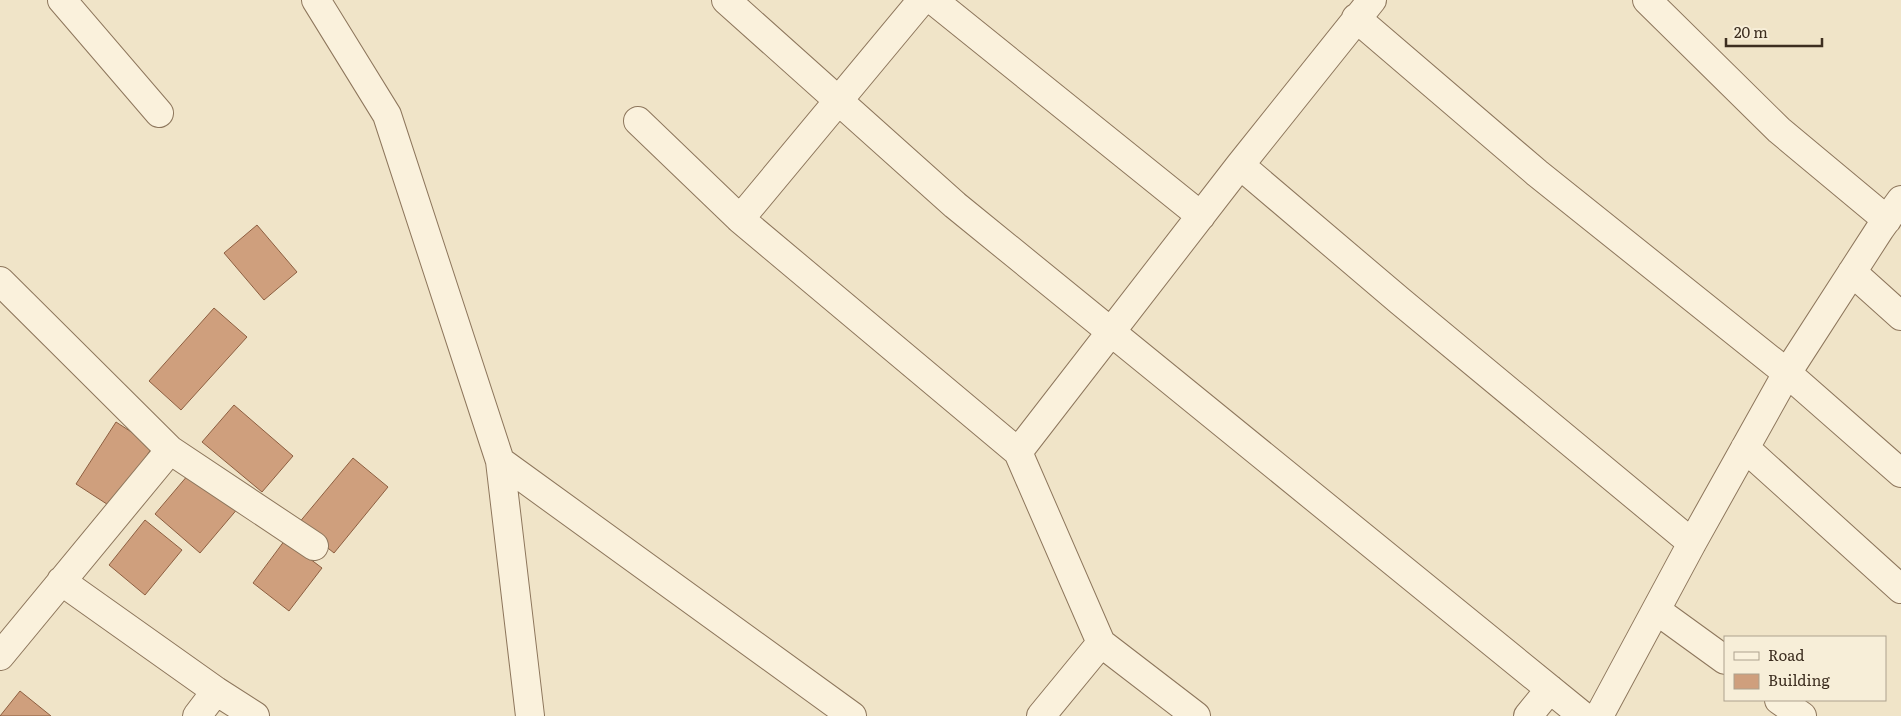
<svg xmlns="http://www.w3.org/2000/svg" width="1901" height="716" font-family="Literata,serif">
	<style>
		.building { fill: #cf9f7d; stroke: #8d5f41 }
		.lines { fill: none; stroke-linecap: round; stroke-linejoin: round }
		.minor-casing { stroke: #8d765c; stroke-width: 30 }
		.minor { stroke: #faf1dc; stroke-width: 28 }
	</style>
	<rect width="100%" height="100%" fill="#f0e4c8"/>
	<path class="building" d="M257 225 297 272 264 300 224 253Z
		M214 308 247 337 181 410 149 381Z
		M234 405 293 456 262 492 202 442Z
		M116 422 153 446 113 508 76 484Z
		M353 458 388 487 334 553 298 524Z
		M194 468 239 507 200 553 155 514Z
		M145 520 182 550 145 595 109 565Z
		M285 540 322 568 289 611 253 583Z
		M20 691 51 716H0Z"/>
	<g class="lines">
		<g class="minor-casing">
			<path id="minor" d="M62 0 159 113
				M316 0 387 115 500 461 530 716
				M726 0 955 205 1583 716
				M933 0 1201 216
				M1647 0 1779 130 1887 220
				M1356 18 1537 173 1787 373 1901 473
				M638 121 740 219 1018 452 1240 165 1372 0
				M1240 165 1400 301 1692 543
				M740 219 922 0
				M1852 272 1901 316
				M0 281 170 450
				M1745 448 1901 589
				M1018 452 1101 643 1041 716
				M500 461 852 716
				M61 581 216 691 255 716
				M1656 610 1725 660
				M1101 643 1196 716
				M0 656 170 450 314 546
				M1779 700 1802 716
				M197 716 216 691
				M1528 716 1550 689
				M1599 716 1692 543 1787 373 1880 229 1901 200"/>
		</g>
		<use href="#minor" class="minor"/>
	</g>
	<rect x="1724" y="636" width="162" height="65" fill="#f7eed8" stroke="#ada18e"/>
	<rect x="1734" y="652" width="25" height="8" fill="#faf1dc" stroke="#ada18e"/>
	<text x="1768" y="661" font-size="15" fill="#3d2e20">Road</text>
	<rect x="1734" y="674" width="25" height="15" fill="#cf9f7d" stroke="#ada18e"/>
	<text x="1768" y="686" font-size="15" fill="#3d2e20">Building</text>
	<path d="M1726 38v8h96v-8" fill="none" stroke="#3d2e20" stroke-width="2.5"/>
	<text x="1734" y="38" font-size="15" fill="#3d2e20" stroke="#f7eed8" stroke-width="4" paint-order="stroke">20 m</text>
</svg>
